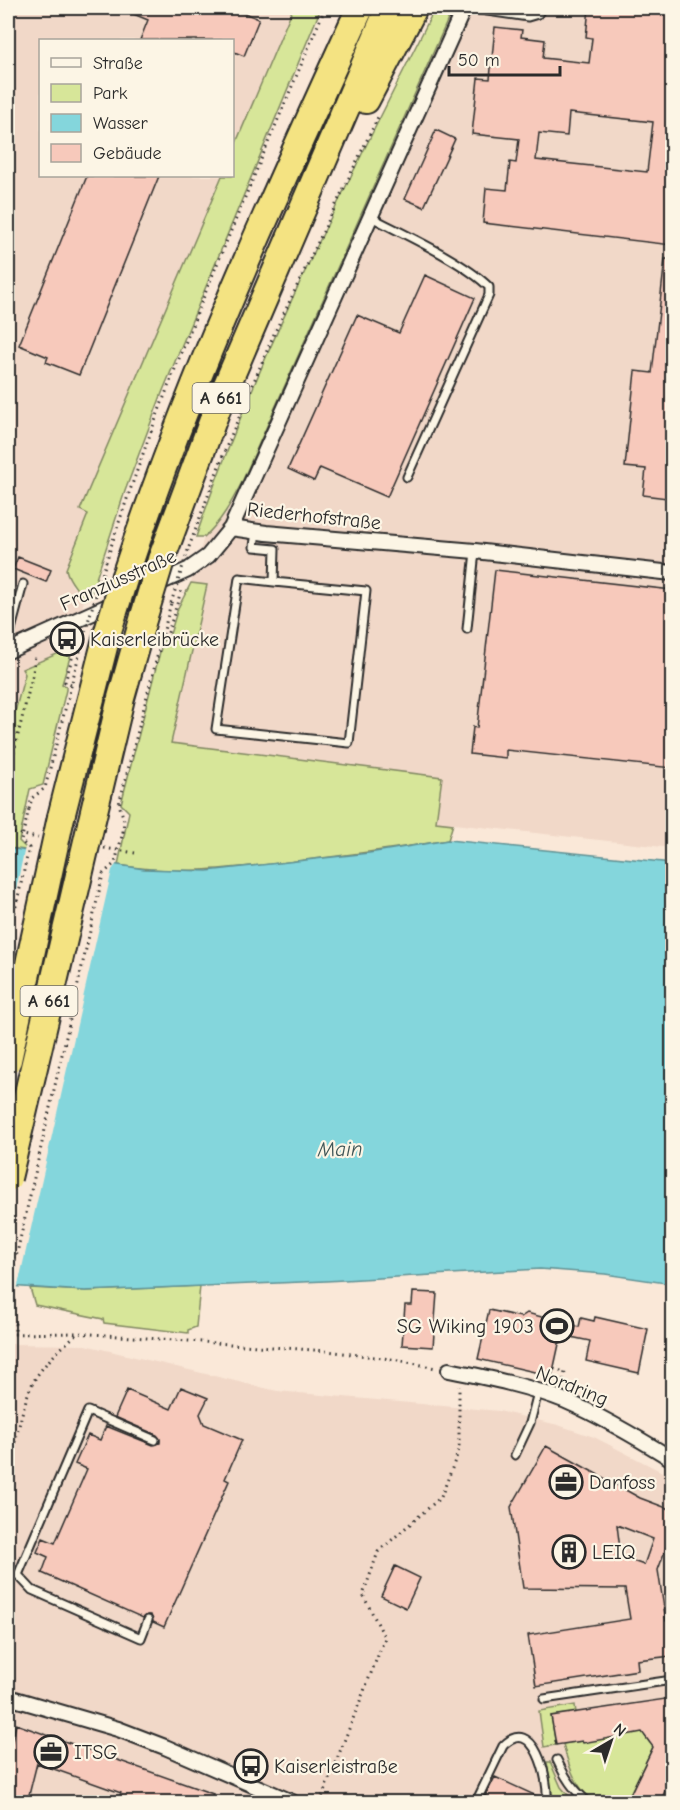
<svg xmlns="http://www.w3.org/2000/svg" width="680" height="1810" font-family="'Comic Neue',sans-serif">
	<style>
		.built { fill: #f1d8c8 }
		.green { fill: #d7e699; stroke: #818862; stroke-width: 1.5 }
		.water { fill: #84d6dc; stroke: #609295; stroke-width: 1.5 }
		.pier { fill: #fae8d8 }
		.building { fill: #f7c9bb; stroke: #2b2b2b; stroke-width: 1.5; fill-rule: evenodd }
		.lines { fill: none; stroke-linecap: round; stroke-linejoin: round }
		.lane-casing { stroke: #2b2b2b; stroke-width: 11 }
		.street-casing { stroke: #2b2b2b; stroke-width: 18 }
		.highway-casing { stroke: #2b2b2b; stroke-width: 30 }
		.path { stroke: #2b2b2b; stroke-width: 3; stroke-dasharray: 1.5 4.5; stroke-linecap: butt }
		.lane { stroke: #fcf5e5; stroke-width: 7 }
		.street { stroke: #fcf5e5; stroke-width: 14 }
		.highway { stroke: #f4e382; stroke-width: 26 }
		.highway-bridge-casing { stroke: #2b2b2b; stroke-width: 30; stroke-linecap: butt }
		.path-bridge { stroke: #2b2b2b; stroke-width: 3; stroke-dasharray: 1.5 4.5; stroke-linecap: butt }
		.highway-bridge { stroke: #f4e382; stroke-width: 26 }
		.labels { text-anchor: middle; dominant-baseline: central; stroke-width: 4.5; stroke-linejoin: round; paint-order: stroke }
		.shield { fill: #fcf5e5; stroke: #6a6863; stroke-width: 1.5 }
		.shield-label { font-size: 18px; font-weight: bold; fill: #2b2b2b }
		.street-label { font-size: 20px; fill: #2b2b2b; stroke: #fcf5e5 }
		.poi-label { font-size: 20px; fill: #2b2b2b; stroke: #fcf5e5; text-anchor: start }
		.water-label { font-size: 21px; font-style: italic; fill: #415657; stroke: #fcf5e5 }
	</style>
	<rect width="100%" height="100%" fill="#fae8d8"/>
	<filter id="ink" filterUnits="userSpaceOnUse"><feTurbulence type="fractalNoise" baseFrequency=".0167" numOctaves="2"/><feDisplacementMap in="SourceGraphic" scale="12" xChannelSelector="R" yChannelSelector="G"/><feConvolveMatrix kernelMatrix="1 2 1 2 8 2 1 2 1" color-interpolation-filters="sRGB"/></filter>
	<g filter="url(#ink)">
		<path class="built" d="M8 8H293L233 150 232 40H40V176H222L80 510 88 514 66 569 72 586 80 593 84 600 73 647 22 669 25 674 8 738Z
			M453 8H672V848L436 822 442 777 171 743 207 586 191 583 204 537 212 529 241 484Z
			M8 1344 85 1345 277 1391 499 1411 558 1425 594 1437 672 1477V1802H8Z"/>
		<path class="green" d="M293 8H321L162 393 125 491 90 597 84 600C78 588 69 583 66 569L88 514 80 510 222 176H232L233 150Z
			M435 8H453L241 484C231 503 221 522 204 537H196C258 353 349 180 435 8Z
			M191 583 207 585 171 743 442 777 436 822 453 824 448 840C394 849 341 856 288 862 226 869 180 875 118 865L129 812 121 804 163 640 168 641 178 608Z
			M73 647 62 684 66 686V690L43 785 30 789 19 841 26 848V850L8 848V738L25 674 22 669Z
			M200 1286 196 1327 188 1330V1333L104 1323 103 1319 35 1305 30 1288 86 1291Z
			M575 1705 576 1713 551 1716 556 1745 544 1747 539 1711Z
			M646 1731 645 1736 650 1743H655L627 1800 628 1802C620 1802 607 1805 599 1802 577 1795 568 1764 563 1744Z
			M547 1762H550L561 1787 574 1802H553Z"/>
		<path class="water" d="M448 840 672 863V1284L605 1274 540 1269 326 1281 85 1291 8 1286V848L144 869 207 871 369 853Z"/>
		<path class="pier" d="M25 847 118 862 112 870 17 1290 8 1289V927Z"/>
		<path class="building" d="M119 8H232L259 19 244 56 232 51V40H140L148 20Z
			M589 8H672V245L483 223 486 188 507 190 510 162 516 163 519 139 472 134 478 78 490 79 495 27 522 30 521 37 545 40 543 58 589 63 592 38 586 37ZM569 113 653 122 647 172 536 160 539 133 567 136Z
			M436 130 455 139 424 207 405 199Z
			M87 176H159L79 375 46 362 48 357 19 345Z
			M665 259H672V491H668L667 498 643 495 646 469 625 467 635 371 652 373Z
			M425 275 475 298 387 497 320 468 314 481 288 469 357 315 399 333Z
			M18 557 51 570 46 582 13 569Z
			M495 570 672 590V768L506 750V758L470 754 473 727 477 728Z
			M413 1292 437 1293 433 1347 402 1345 405 1305H412Z
			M489 1310 521 1317 527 1313 579 1327 581 1318 594 1321 595 1317 648 1329 639 1373 586 1361 590 1341 561 1335 552 1376 478 1359Z
			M181 1387 208 1398 200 1414 204 1424 242 1440 225 1479 229 1481 164 1627 153 1622 151 1615H147L143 1618 42 1573 48 1557 37 1552 43 1538 55 1543 87 1469 75 1464 88 1435 100 1440 106 1426 153 1445 160 1443V1439L157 1435 115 1417 127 1390 171 1409Z
			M546 1446 640 1498 672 1510V1547L667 1545 658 1570 666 1621 672 1620V1656L637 1660 638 1670 536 1686 528 1635 630 1619 625 1589 523 1588 511 1507ZM617 1525 653 1539 644 1565 621 1557Z
			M395 1566 420 1578 406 1608 381 1596Z
			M672 1698V1774L660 1803H626L653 1747 642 1732 583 1743 582 1741 556 1745 551 1716Z
			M16 1724 213 1794 207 1803H117L121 1793 37 1763 27 1803H8V1759Z
			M495 1777 541 1798 542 1803H482Z"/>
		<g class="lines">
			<g class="lane-casing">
				<path id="lane" d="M467 8 528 17 538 14 542 8
					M371 217C405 235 463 261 489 287V295L407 477
					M256 531 254 547 275 549 274 582 366 591 349 743 216 729 239 578 274 582
					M467 629 475 551
					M8 650 9 637 23 584
					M515 1455 530 1423 538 1392
					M8 1575H18L88 1411 155 1440
					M18 1575 32 1590 141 1638 148 1620
					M544 1699 672 1680
					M557 1760C565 1777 573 1790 588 1802
					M476 1802 503 1746C534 1714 549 1780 547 1801"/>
			</g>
			<g class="street-casing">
				<path id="street" d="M231 528 266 533 475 551 672 573
					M8 651 188 570 208 556 231 528 464 8
					M449 1370C489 1378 529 1386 566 1401 603 1417 638 1438 672 1459
					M8 1697 118 1729 165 1747 292 1802"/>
			</g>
			<g class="highway-casing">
				<path id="highway" d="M366 100 414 8
					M161 560 220 401 389 8
					M125 576C189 381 275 194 360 8
					M61 817 108 631
					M91 824 121 698 144 616"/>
			</g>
			<path class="path" d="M189 547 225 450 274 334 379 115
				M97 591C158 391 245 200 325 8
				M161 637 166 639 182 588
				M71 684 65 682 76 645V634
				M8 776 33 673 35 655
				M29 809 32 798 45 788 82 643
				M8 832 38 838
				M123 832 124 820 119 804 171 603
				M104 848 135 853
				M8 1323 15 1324V1334
				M8 1334 77 1333 327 1351 398 1360 436 1368
				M554 1369 565 1372 562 1386
				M8 1484C13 1457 21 1402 35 1379 45 1362 61 1349 76 1334
				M320 1802 385 1638 363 1595 378 1552 441 1497 459 1450V1386"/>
			<use href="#lane" class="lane"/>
			<use href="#street" class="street"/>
			<use href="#highway" class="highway"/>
			<g class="highway-bridge-casing">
				<path id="highway-bridge" d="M144 616 161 560
					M108 631 125 576
					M8 1060 61 817
					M8 1178 91 824"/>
			</g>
			<path class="path-bridge" d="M171 603 189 547
				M82 643 97 591
				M8 942 29 848 21 841 29 809
				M8 1323 15 1297 9 1288 103 874 115 863 123 832"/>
			<use href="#highway-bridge" class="highway-bridge"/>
		</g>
	</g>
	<defs>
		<g id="bus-ring" transform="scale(1.725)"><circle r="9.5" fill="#fcf5e5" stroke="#2b2b2b" stroke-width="1.5"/><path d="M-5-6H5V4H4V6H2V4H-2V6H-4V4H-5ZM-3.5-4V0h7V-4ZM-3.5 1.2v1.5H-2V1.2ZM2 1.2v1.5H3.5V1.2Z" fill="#2b2b2b"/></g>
		<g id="stadium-ring" transform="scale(1.725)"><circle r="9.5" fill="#fcf5e5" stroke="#2b2b2b" stroke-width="1.5"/><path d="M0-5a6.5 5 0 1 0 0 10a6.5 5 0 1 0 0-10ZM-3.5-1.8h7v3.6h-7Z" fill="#2b2b2b"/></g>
		<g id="office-ring" transform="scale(1.725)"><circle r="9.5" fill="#fcf5e5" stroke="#2b2b2b" stroke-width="1.5"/><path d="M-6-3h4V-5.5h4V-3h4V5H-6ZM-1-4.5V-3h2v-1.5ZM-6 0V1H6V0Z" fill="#2b2b2b"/></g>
		<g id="building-ring" transform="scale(1.725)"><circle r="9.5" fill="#fcf5e5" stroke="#2b2b2b" stroke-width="1.5"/><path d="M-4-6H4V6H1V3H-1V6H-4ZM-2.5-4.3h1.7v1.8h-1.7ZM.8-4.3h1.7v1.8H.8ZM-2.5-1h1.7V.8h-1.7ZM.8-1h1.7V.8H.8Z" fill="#2b2b2b"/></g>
	</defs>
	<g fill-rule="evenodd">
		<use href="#bus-ring" x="67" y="639"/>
		<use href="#stadium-ring" x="557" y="1326"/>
		<use href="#office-ring" x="566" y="1482"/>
		<use href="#building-ring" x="569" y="1552"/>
		<use href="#office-ring" x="51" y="1752"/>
		<use href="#bus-ring" x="251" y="1766"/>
	</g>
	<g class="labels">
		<g class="shield">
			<rect x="192.5" y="383" width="57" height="30" rx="4.5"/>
			<rect x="20.5" y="986" width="57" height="30" rx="4.5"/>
		</g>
		<g class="shield-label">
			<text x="221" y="398">A 661</text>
			<text x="49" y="1001">A 661</text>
		</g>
		<g class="street-label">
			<text transform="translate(314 516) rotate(6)">Riederhofstraße</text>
			<text transform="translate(118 580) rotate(-24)">Franziusstraße</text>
			<text transform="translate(572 1386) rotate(22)">Nordring</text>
		</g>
		<g class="poi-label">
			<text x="90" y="639">Kaiserleibrücke</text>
			<text x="534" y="1326" text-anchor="end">SG Wiking 1903</text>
			<text x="589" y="1482">Danfoss</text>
			<text x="592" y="1552">LEIQ</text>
			<text x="74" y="1752">ITSG</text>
			<text x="274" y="1766">Kaiserleistraße</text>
		</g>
		<g class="water-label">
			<text transform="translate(340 1149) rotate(-1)">Main</text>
		</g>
	</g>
	<rect width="680" height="1810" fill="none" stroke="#fcf5e5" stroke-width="30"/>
	<rect x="15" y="15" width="650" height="1780" fill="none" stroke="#2b2b2b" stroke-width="2" filter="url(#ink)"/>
	<rect x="39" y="39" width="195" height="138" fill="#fcf5e5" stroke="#a8a49b" stroke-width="1.5"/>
	<rect x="51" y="58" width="30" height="9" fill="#fcf5e5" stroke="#a8a49b" stroke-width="1.5"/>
	<text x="93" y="69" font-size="18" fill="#2b2b2b">Straße</text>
	<rect x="51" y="84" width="30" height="18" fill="#d7e699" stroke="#a8a49b" stroke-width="1.5"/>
	<text x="93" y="99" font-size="18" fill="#2b2b2b">Park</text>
	<rect x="51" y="114" width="30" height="18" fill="#84d6dc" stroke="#a8a49b" stroke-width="1.5"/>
	<text x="93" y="129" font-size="18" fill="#2b2b2b">Wasser</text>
	<rect x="51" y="144" width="30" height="18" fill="#f7c9bb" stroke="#a8a49b" stroke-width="1.5"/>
	<text x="93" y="159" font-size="18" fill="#2b2b2b">Gebäude</text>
	<g transform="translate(611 1741) rotate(39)" stroke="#fcf5e5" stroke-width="4.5" paint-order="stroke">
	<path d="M0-4.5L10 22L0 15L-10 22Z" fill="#2b2b2b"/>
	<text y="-9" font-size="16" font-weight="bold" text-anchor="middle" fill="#2b2b2b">N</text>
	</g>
	<path d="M449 66v9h111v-9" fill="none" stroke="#2b2b2b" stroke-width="3"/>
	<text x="458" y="66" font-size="18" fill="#2b2b2b" stroke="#fcf5e5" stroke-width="4.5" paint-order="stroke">50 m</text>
</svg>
